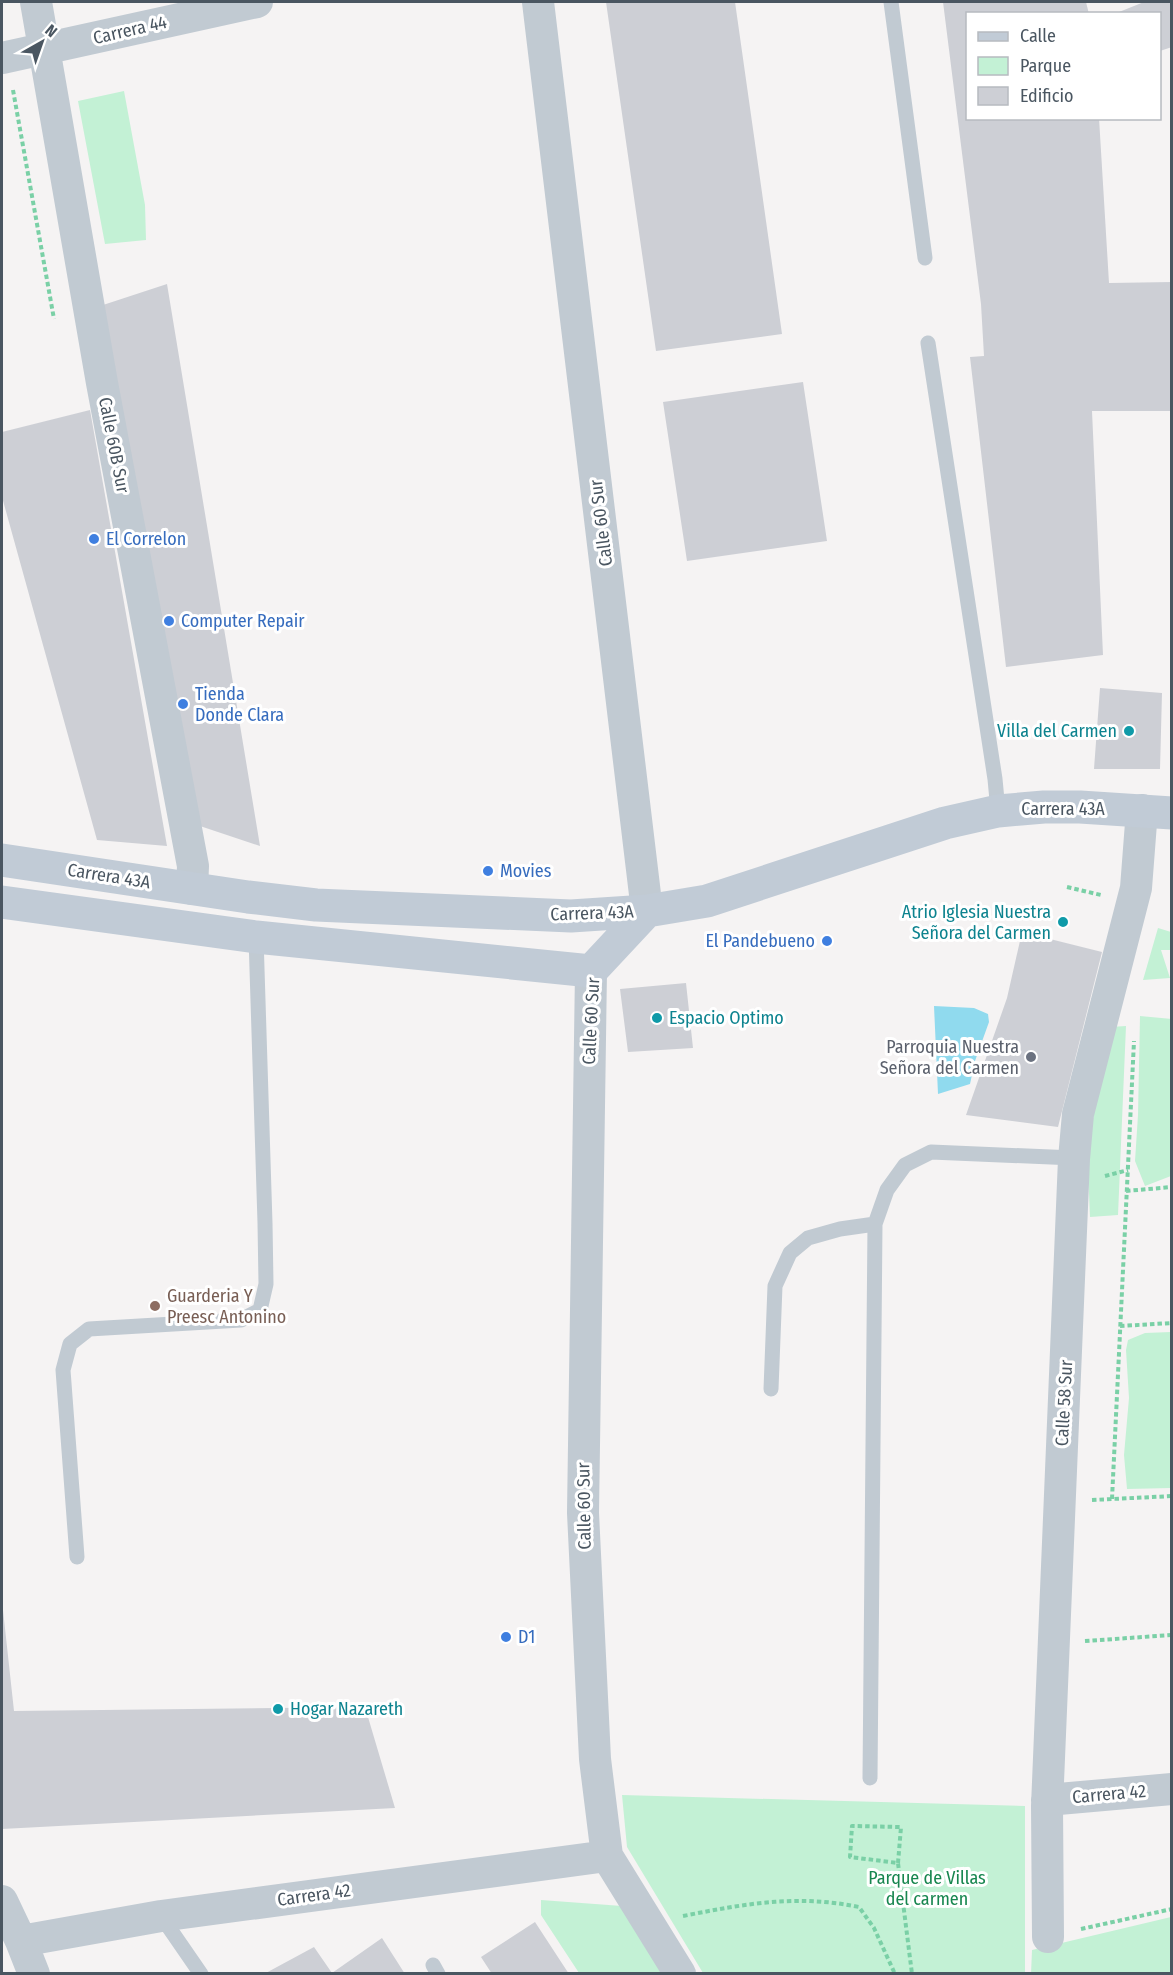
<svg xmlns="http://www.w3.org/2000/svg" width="1173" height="1975" font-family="'Fira Sans Condensed',sans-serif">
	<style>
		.green { fill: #c3f1d5 }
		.water { fill: #90daee }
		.building { fill: #cdcfd5 }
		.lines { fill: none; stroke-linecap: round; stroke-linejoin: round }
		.path { stroke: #7ad0a6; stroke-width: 4; stroke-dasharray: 4.5 3; stroke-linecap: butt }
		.lane { stroke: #c1cad2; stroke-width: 15 }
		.street { stroke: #c1cad2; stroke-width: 32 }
		.secondary { stroke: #c1cbd6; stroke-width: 33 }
		.shop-dot { fill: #3f7fe0; stroke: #fff; stroke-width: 2 }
		.culture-dot { fill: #0f9aa8; stroke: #fff; stroke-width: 2 }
		.worship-dot { fill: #6b7280; stroke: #fff; stroke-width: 2 }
		.education-dot { fill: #8d6e63; stroke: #fff; stroke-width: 2 }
		.labels { text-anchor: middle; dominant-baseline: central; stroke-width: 6; stroke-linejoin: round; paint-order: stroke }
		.street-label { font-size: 18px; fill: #4a5661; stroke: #fff }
		.shop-label { font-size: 18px; fill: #366cbe; stroke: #fff; text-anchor: start }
		.culture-label { font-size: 18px; fill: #0d838f; stroke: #fff; text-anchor: end }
		.worship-label { font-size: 18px; fill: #5b616d; stroke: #fff; text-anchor: end }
		.education-label { font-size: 18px; fill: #785e54; stroke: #fff; text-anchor: start }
		.park-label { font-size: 18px; fill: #17864f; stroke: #fff }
	</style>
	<rect width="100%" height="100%" fill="#f5f3f3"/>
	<path class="green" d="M124 91 145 205 146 240 105 244 78 101Z
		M1158 928 1171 932V950H1161L1170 978 1143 980Z
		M1140 1016 1172 1019 1171 1176 1145 1186 1135 1161 1138 1115Z
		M1126 1026 1118 1215 1090 1217 1088 1169 1099 1060 1110 1027Z
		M1171 1332V1488L1127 1489 1124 1455 1129 1398 1126 1350 1128 1340 1145 1333Z
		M622 1795 1025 1806V1973H703L627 1847Z
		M541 1900 622 1906 665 1973H579L541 1915Z
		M1171 1917V1973L1031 1974 1032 1950Z"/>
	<path class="water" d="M934 1006 974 1008 988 1014 989 1022 975 1061 970 1084 938 1094Z"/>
	<path class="building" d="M606 2H735L782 334 656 351Z
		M943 2H1086L1089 14H968V118H1099L1109 283 1172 282V411H1092L1103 655 1006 667 970 357 984 356 981 304Z
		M1144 2H1172V47L1160 51V14H1114Z
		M167 284 260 846 191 823 103 305Z
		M803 382 827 541 687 561 663 402Z
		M90 410 167 846 97 840 2 497V432Z
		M1100 688 1162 693 1160 769H1094Z
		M1022 932 1102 952 1058 1127 966 1115 1007 998Z
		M686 983 693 1048 628 1052 620 989Z
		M2 1610H3L14 1711 365 1707 395 1808 2 1829Z
		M535 1922 569 1974H492L481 1957Z
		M382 1938 405 1974H264L314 1947 332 1973Z"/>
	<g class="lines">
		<path class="path" d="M13 90 54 319
			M1067 887 1101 895
			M1105 1176 1128 1170
			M1126 1191 1172 1187
			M1120 1326 1172 1323
			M1112 1499 1134 1041
			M1092 1500 1172 1496
			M1085 1641 1172 1635
			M898 1863 901 1827 852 1826 850 1857 898 1863 912 1974
			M683 1916C744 1904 797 1894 859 1907L874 1928 895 1974
			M1081 1929 1172 1909"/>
		<path class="lane" d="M891 2 925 258
			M928 343 995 779 998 811
			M771 1389 775 1286 790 1253 808 1238 840 1229 875 1224
			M77 1557 63 1370 70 1344 89 1329 241 1320 260 1310 266 1284 265 1223 256 937
			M870 1778 875 1224 887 1190 905 1165 931 1152 1074 1158
			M161 1916 201 1974
			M433 1965 438 1974"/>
		<path class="street" d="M36 2 102 383 193 866 192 889
			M538 2 647 911
			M2 58 257 2
			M591 971 583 1513 595 1759 607 1856 680 1974
			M1047 1800 1172 1789
			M2 1901 21 1941 34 1974
			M1048 1937 1047 1806 1074 1159 1078 1114 1136 888 1142 810
			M21 1941 161 1916 607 1856"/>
		<path class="secondary" d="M2 860 248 897 316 905 571 916 647 911 707 901 945 823 998 811 1044 807H1080L1172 813
			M2 902 256 937 591 971 647 911"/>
	</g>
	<g class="shop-dot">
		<circle cx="94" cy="539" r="6"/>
		<circle cx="169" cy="621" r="6"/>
		<circle cx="183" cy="704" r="6"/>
		<circle cx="488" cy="871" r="6"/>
		<circle cx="827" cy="941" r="6"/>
		<circle cx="506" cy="1637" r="6"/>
	</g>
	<g class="culture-dot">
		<circle cx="1129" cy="731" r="6"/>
		<circle cx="1063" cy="922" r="6"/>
		<circle cx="657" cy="1018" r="6"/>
		<circle cx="278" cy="1709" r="6"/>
	</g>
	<circle class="worship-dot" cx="1031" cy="1057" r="6"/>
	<circle class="education-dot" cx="155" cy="1306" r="6"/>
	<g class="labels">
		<g class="street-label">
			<text transform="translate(130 30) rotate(-13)">Carrera 44</text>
			<text transform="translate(114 445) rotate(79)">Calle 60B Sur</text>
			<text transform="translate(601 523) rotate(-97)">Calle 60 Sur</text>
			<text x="1063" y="809">Carrera 43A</text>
			<text transform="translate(109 876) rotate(9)">Carrera 43A</text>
			<text transform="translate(592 913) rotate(-2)">Carrera 43A</text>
			<text transform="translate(591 1021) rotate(-87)">Calle 60 Sur</text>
			<text transform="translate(1064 1403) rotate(-87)">Calle 58 Sur</text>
			<text transform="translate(584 1506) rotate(-91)">Calle 60 Sur</text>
			<text transform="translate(1109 1794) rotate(-5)">Carrera 42</text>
			<text transform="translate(314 1895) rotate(-8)">Carrera 42</text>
		</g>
		<g class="shop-label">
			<text x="106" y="539">El Correlon</text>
			<text x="181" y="621">Computer Repair</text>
			<text x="195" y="694">Tienda<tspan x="195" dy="21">Donde Clara</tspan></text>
			<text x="500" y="871">Movies</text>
			<text x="815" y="941" text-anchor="end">El Pandebueno</text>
			<text x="518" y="1637">D1</text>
		</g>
		<g class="culture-label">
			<text x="1117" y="731">Villa del Carmen</text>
			<text x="1051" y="912">Atrio Iglesia Nuestra<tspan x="1051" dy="21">Señora del Carmen</tspan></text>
			<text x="669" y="1018" text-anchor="start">Espacio Optimo</text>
			<text x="290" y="1709" text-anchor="start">Hogar Nazareth</text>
		</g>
		<g class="worship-label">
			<text x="1019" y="1047">Parroquia Nuestra<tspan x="1019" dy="21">Señora del Carmen</tspan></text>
		</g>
		<g class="education-label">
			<text x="167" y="1296">Guarderia Y<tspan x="167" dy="21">Preesc Antonino</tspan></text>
		</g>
		<g class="park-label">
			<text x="927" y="1878">Parque de Villas<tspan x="927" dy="21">del carmen</tspan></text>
		</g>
	</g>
	<rect width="1173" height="1975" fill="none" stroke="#4a5661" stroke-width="6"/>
	<rect x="966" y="12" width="195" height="108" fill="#ffffff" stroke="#b7bbc0" stroke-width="1.5"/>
	<rect x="978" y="32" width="30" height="9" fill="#c1cbd6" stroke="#b7bbc0" stroke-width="1.5"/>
	<text x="1020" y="42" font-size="18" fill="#4a5661">Calle</text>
	<rect x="978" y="57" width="30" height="18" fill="#c3f1d5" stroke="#b7bbc0" stroke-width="1.5"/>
	<text x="1020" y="72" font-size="18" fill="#4a5661">Parque</text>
	<rect x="978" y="87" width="30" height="18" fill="#cdcfd5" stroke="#b7bbc0" stroke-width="1.5"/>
	<text x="1020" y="102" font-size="18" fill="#4a5661">Edificio</text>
	<g transform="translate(42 42) rotate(40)" stroke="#ffffff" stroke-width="4.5" paint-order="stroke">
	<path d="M0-4.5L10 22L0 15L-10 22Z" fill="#4a5661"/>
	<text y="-9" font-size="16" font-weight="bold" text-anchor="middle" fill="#4a5661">N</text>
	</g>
</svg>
